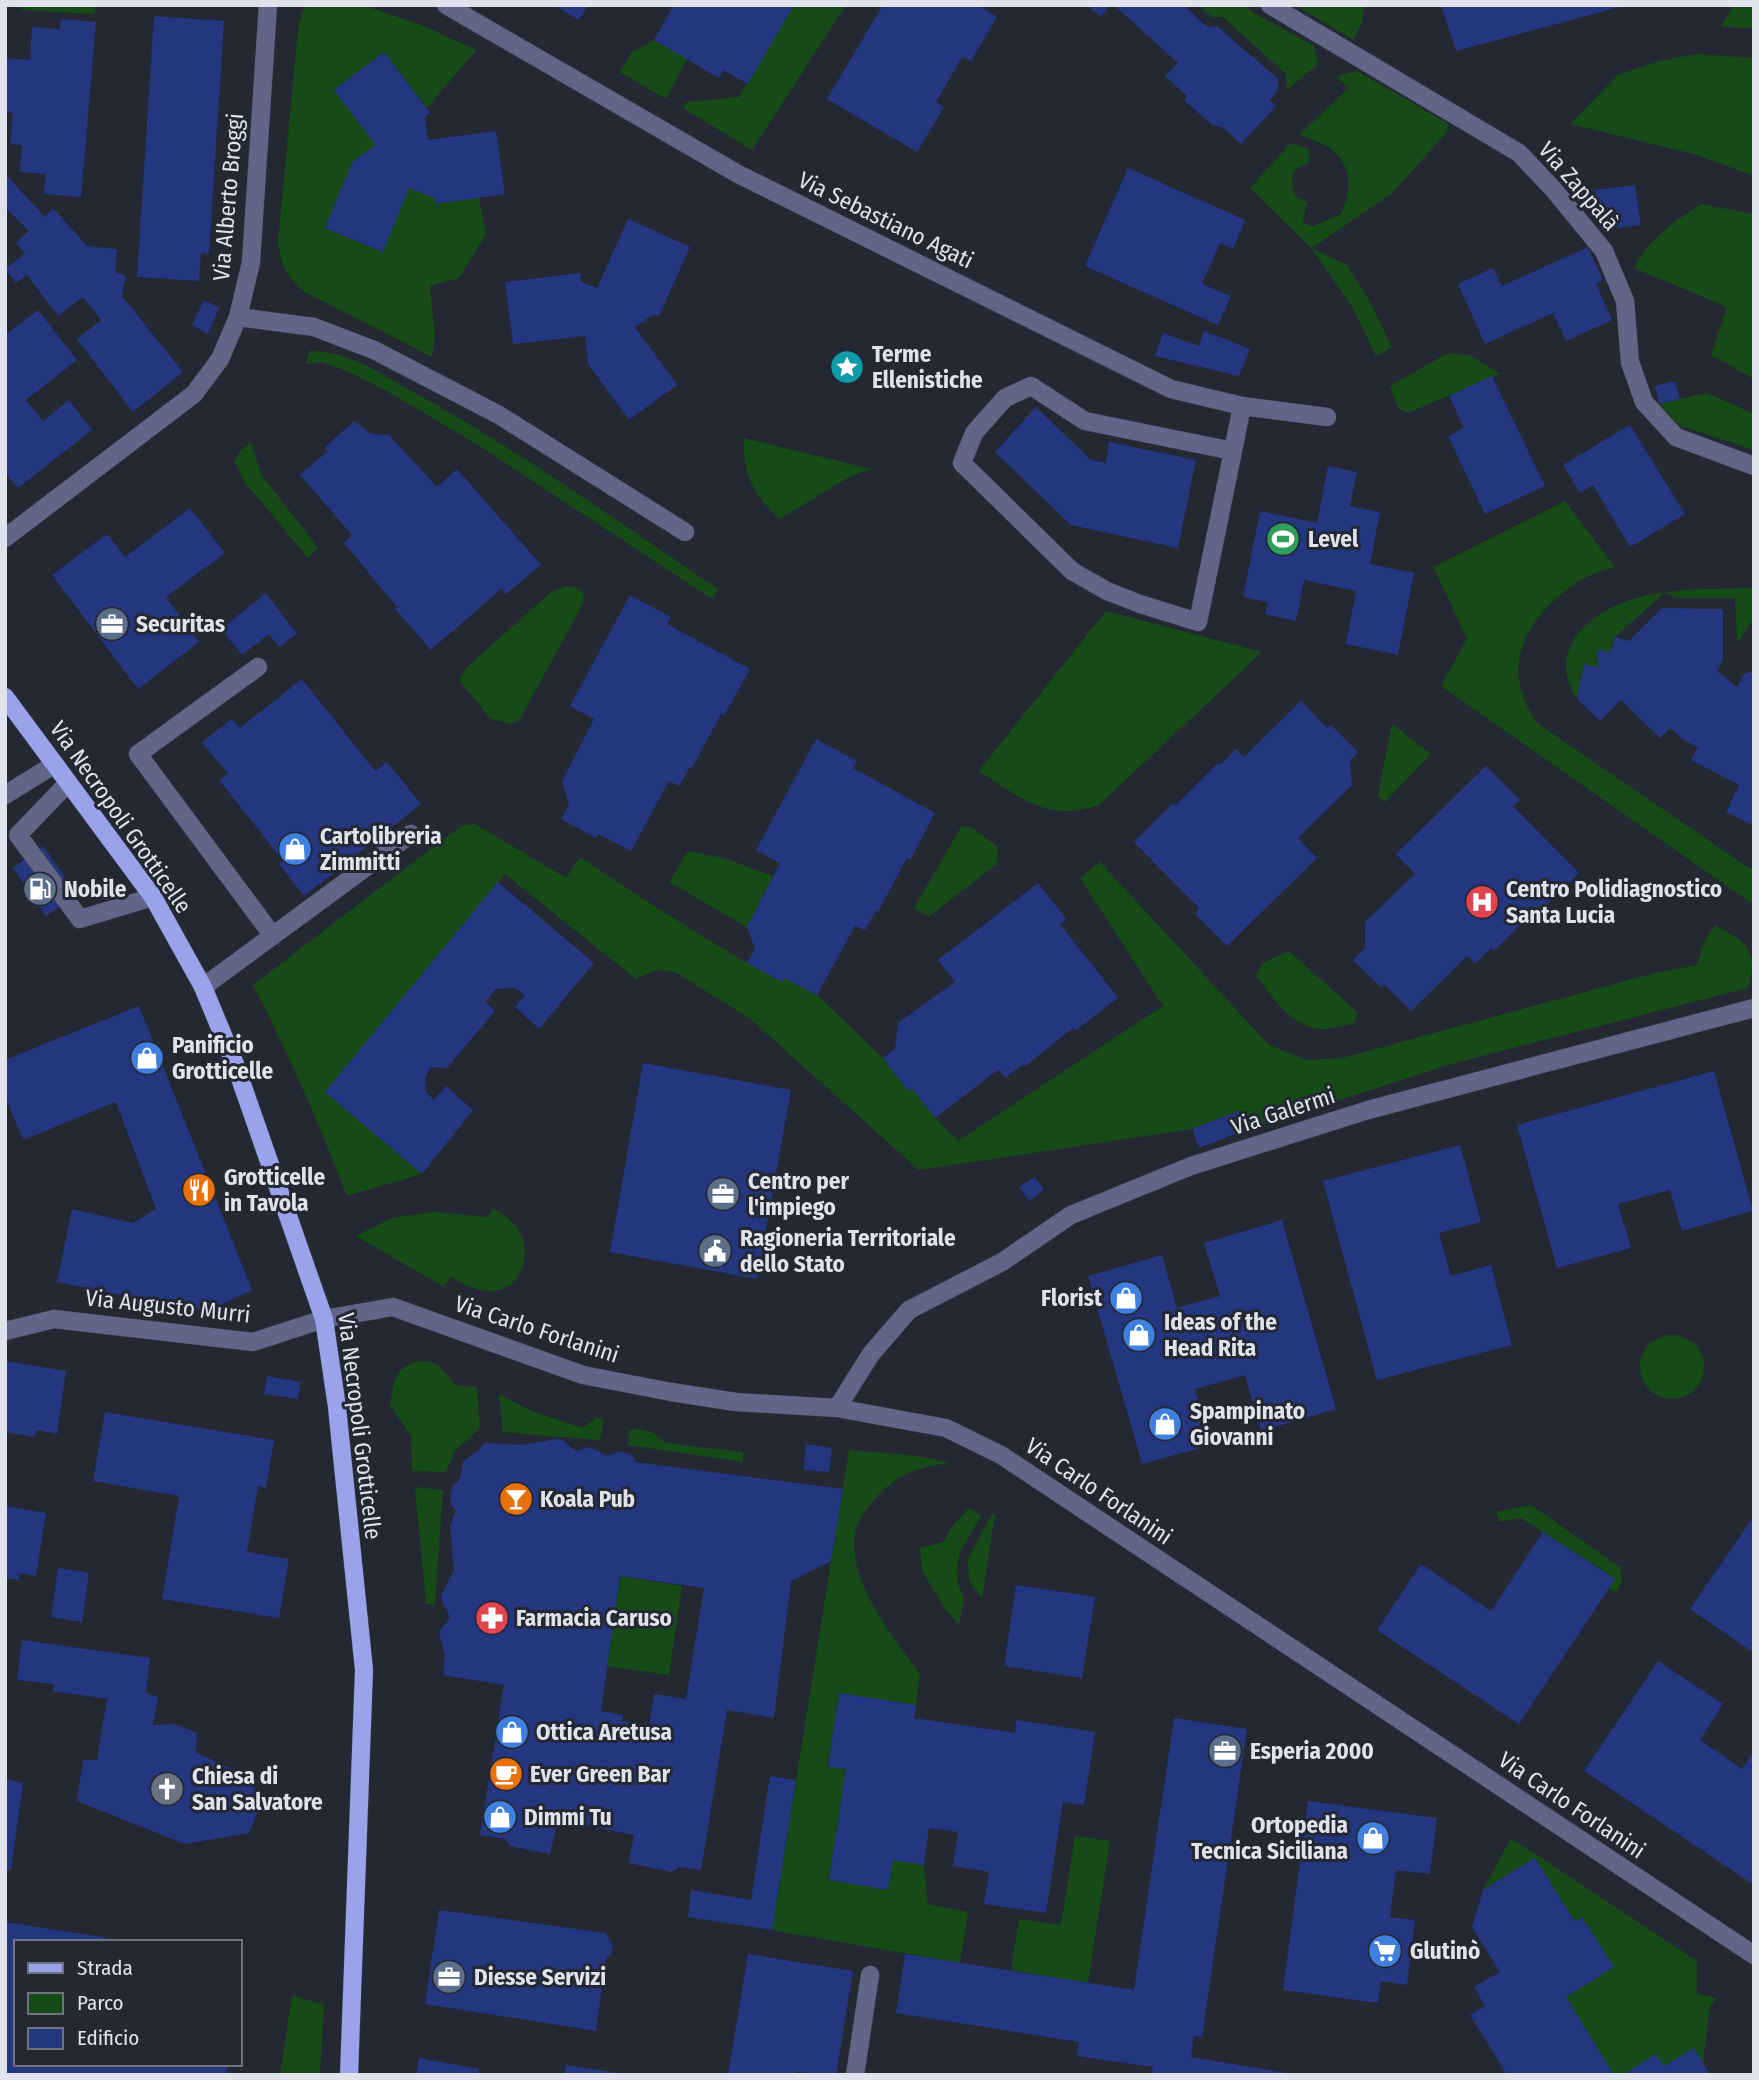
<svg xmlns="http://www.w3.org/2000/svg" width="1759" height="2080" font-family="'Fira Sans Condensed',sans-serif">
	<style>
		.green { fill: #164b18 }
		.building { fill: #23367f; fill-rule: evenodd }
		.lines { fill: none; stroke-linecap: round; stroke-linejoin: round }
		.minor-casing { stroke: #414650; stroke-width: 19 }
		.major-casing { stroke: #414650; stroke-width: 19 }
		.minor { stroke: #616689; stroke-width: 18 }
		.major { stroke: #99a3ec; stroke-width: 18 }
		.labels { text-anchor: middle; dominant-baseline: central; stroke-width: 6; stroke-linejoin: round; paint-order: stroke }
		.street-label { font-size: 23px; fill: #e0e3eb; stroke: #232833 }
		.poi-label { font-size: 23px; font-weight: bold; fill: #e0e3eb; stroke: #232833; text-anchor: start }
	</style>
	<rect width="100%" height="100%" fill="#232833"/>
	<path class="green" d="M23 5H95L94 14 22 10Z
		M308 5H363L424 26 476 50 427 108 384 52 376 145 353 161 325 228 382 252 409 188 434 198H479L486 234 459 278 430 286 435 336 432 357 305 292C286 275 282 268 278 242L298 29 303 10Z
		M794 5H846L752 150 683 108 687 102 739 97Z
		M1199 5H1245L1252 12 1314 46 1318 64 1287 90 1286 74 1223 17H1212Z
		M1295 5H1364L1362 23 1353 40Z
		M1734 5H1754V28L1721 27Z
		M654 40 687 59 666 99 620 72 631 53Z
		M1696 54 1754 58V176L1694 154 1570 124 1618 75 1660 61Z
		M1357 71 1447 123 1448 131 1391 194 1312 248 1347 265 1368 298 1392 347 1376 356 1353 308 1312 249 1250 188 1291 143 1309 149V163L1295 169C1290 184 1290 197 1307 202L1303 223 1313 226 1341 214C1352 191 1353 165 1330 148 1322 142 1309 140 1300 134L1349 88 1336 76Z
		M1701 204 1754 214V379L1711 355 1727 307 1634 268C1651 236 1672 224 1701 204Z
		M309 351C347 349 384 376 417 394 521 452 619 522 718 589L712 599 478 445 385 390 347 371 322 362 306 364Z
		M1448 353 1470 355 1500 374 1408 413 1398 408 1390 386Z
		M1707 393 1754 414V450L1679 425 1659 404Z
		M744 438 871 469 849 477 780 519C753 494 743 475 744 438Z
		M251 443 261 474 318 548 308 558 244 481 234 461 241 450Z
		M1565 501 1615 567C1603 571 1590 574 1579 581 1527 616 1497 665 1537 723L1749 868H1754V905L1441 686 1467 638 1433 567Z
		M566 586 578 588 584 593 583 604 520 719 512 724 491 719 459 680 466 668 551 592Z
		M1754 588V618L1737 643 1735 598H1675L1665 592 1615 637 1610 653 1597 650 1598 668 1584 664 1577 699C1572 690 1566 679 1566 669 1566 619 1626 597 1666 592 1695 588 1725 589 1754 588Z
		M1106 611 1262 652 1099 805C1047 823 1021 798 979 771Z
		M1392 724 1431 754 1385 802 1378 796Z
		M475 824 566 878 580 857C646 901 712 944 781 982L784 978 817 995 883 1058 908 1091 912 1088 935 1118 958 1141 1163 1006 1080 878 1100 862 1269 1045 1307 1060 1342 1058 1655 973 1697 965 1704 942 1714 925C1746 942 1759 948 1748 988L1455 1063 1246 1130 1238 1111 1192 1129 919 1170 749 1018 675 972 656 970 636 979 505 874 326 1092 422 1174 347 1196C319 1124 289 1054 253 985L445 838 463 825Z
		M970 826 998 847 997 864 928 917 914 908 961 827Z
		M688 851 724 858 773 876 747 927 669 882Z
		M1289 951 1358 1013 1353 1024C1343 1025 1330 1030 1320 1029 1291 1027 1272 996 1256 976L1263 963Z
		M493 1208C501 1214 513 1220 518 1229 533 1252 522 1291 491 1291 477 1291 463 1284 450 1277L444 1287 356 1236 392 1218 433 1212 487 1217Z
		M1640 1367a32 32 0 1 1 64 0a32 32 0 1 1-64 0Z
		M420 1361C439 1361 444 1371 455 1385L477 1387 480 1428 455 1451 446 1472 412 1471 411 1436 390 1405C394 1380 394 1367 420 1361Z
		M499 1394 534 1412 583 1428 597 1417 604 1420 600 1440 503 1432Z
		M639 1429 652 1432 666 1443 743 1452V1462L628 1445 629 1430Z
		M849 1450 919 1456 950 1463C918 1467 896 1474 875 1499 869 1506 860 1516 857 1526 842 1578 893 1635 920 1675L916 1705 839 1693 828 1766 846 1769 829 1880 888 1889 893 1860 924 1865 928 1904 968 1912 960 1963 772 1930Z
		M415 1487 443 1490 435 1605 426 1604Z
		M1531 1505 1620 1567 1622 1582 1616 1593 1609 1589 1615 1578 1521 1518 1499 1522 1496 1512Z
		M969 1508 981 1516 960 1552 957 1566 958 1584 964 1597 959 1625 946 1610 922 1571 920 1548 943 1542 954 1524Z
		M992 1514 995 1515 982 1598 969 1581 968 1559Z
		M620 1576 682 1586 669 1675 607 1666Z
		M1075 1836 1110 1841 1088 1983 1011 1970 1019 1919 1061 1925Z
		M1511 1838 1697 1961V1994L1717 1998 1710 2006 1703 2063 1664 2066 1614 2075 1566 1997 1614 1967 1582 1917 1575 1922 1535 1858 1483 1890Z
		M292 1995 324 2005 320 2075H280Z"/>
	<path class="building" d="M554 5H588L579 20Z
		M674 5H794L748 84 724 70 719 78 654 40Z
		M883 5H978L997 17 971 61 962 57 936 102 944 107 917 152 827 99Z
		M1087 5H1110L1101 17Z
		M1114 5H1184L1207 27 1217 26 1278 79V90L1270 100 1276 106 1241 144 1222 127 1212 125 1185 101 1186 95 1165 76 1178 63Z
		M1627 5 1456 51 1442 8 1436 6Z
		M154 16 224 21 209 254 201 253 199 281 137 277Z
		M61 19 96 22 81 197 44 194 46 174 20 172 22 145 10 144 13 113 5 112V58L30 60 32 27 60 29Z
		M384 52 430 113 425 117 428 140 496 131 505 194 436 204 434 198 409 188 383 252 325 228 353 161 376 145 334 90Z
		M1128 168 1245 220 1233 249 1220 243 1202 284 1231 296 1218 325 1085 266Z
		M5 174 45 217 53 208 87 246 117 249 115 272 126 275 122 296 183 372 133 412 77 339 101 320 83 297 58 316 27 275 16 283 5 269 25 253 16 243 29 231 5 207Z
		M1635 185 1641 225 1600 230 1595 190Z
		M628 219 690 247 659 316 654 314 635 327 677 385 629 420 588 364 585 336 513 344 505 282 580 273 581 282 597 288Z
		M1588 247 1603 280 1596 284 1612 320 1566 341 1553 313 1485 344 1458 284 1493 268 1502 286Z
		M204 300 219 308 208 334 192 325Z
		M38 310 77 360 26 400 43 421 69 400 92 430 18 488 5 472V335Z
		M1204 331 1250 349 1239 376 1155 356 1163 333 1199 346Z
		M1492 376 1545 486 1485 514 1448 436 1464 428 1449 396Z
		M1675 381 1680 399 1659 404 1655 386Z
		M1036 407 1091 460 1106 463 1109 442 1196 460 1178 548 1071 525 995 452Z
		M354 421 371 434 389 435 437 487 457 469 541 565 506 594 501 589 431 650 395 609 397 607 344 543 352 535 300 475 328 451 325 447Z
		M1630 425 1685 514 1630 547 1593 485 1580 493 1563 465Z
		M1328 466 1357 472 1350 506 1380 512 1370 564 1414 573 1398 655 1346 644 1356 591 1304 580 1296 621 1265 614 1268 602 1243 597 1260 511 1317 523Z
		M190 508 225 553 166 597 199 642 138 689 52 575 107 534 125 557Z
		M266 593 297 634 279 647 269 634 242 655 221 629Z
		M630 595 671 617 667 624 750 669 724 716 721 714 692 768 690 767 679 786 669 781 631 851 598 834 596 838 561 819 569 805 562 781 594 719 570 706Z
		M1662 608 1723 609V660L1717 671 1737 687 1744 674 1754 671 1752 825 1726 812 1739 785 1691 760 1698 748 1682 739 1670 728 1660 738 1621 700 1600 721 1577 699 1584 664 1598 668 1597 649 1610 653 1615 637 1629 641Z
		M302 679 375 771 387 762 421 804 304 896 279 864 283 861 219 780 228 774 202 742 232 719 240 728Z
		M1301 701 1327 728 1331 725 1358 752 1350 761 1352 785 1298 838 1317 858 1227 946 1195 914 1199 908 1134 842 1173 803 1175 806 1218 763 1220 765 1236 749 1244 757Z
		M816 739 857 761 853 768 935 813 910 860 907 858 878 912 876 911 865 930 855 926 817 995 784 978 782 982 747 963 755 949 747 927 780 863 756 850Z
		M1486 766 1520 800 1513 806 1579 873 1540 911 1537 908 1494 951 1491 948 1475 964 1467 956 1411 1011 1384 984 1381 987 1353 960 1365 948V922L1415 874 1396 854Z
		M43 846 77 894 46 916 13 868Z
		M498 882 594 963 539 1029 515 1007 525 995 514 988 495 989 486 1002 495 1011 447 1068 431 1067 425 1077 426 1092 434 1100 446 1086 473 1110 422 1174 325 1092Z
		M1038 883 1066 919 1060 924 1118 998 1075 1031 1073 1028 1025 1066 1023 1064 1005 1078 999 1069 935 1118 912 1088 908 1091 883 1058 895 1049 898 1023 955 982 938 960Z
		M139 1006 252 1290 206 1312 57 1282 72 1209 133 1223 156 1209 116 1102 23 1140 5 1096V1060Z
		M643 1063 791 1090 757 1279 610 1252Z
		M1714 1071 1753 1211 1682 1231 1670 1190 1618 1204 1631 1248 1557 1268 1517 1125Z
		M1239 1111 1246 1130 1199 1148 1192 1129Z
		M1460 1145 1481 1222 1439 1233 1451 1276 1491 1265 1512 1345 1377 1380 1323 1181Z
		M1035 1177 1044 1190 1029 1201 1019 1187Z
		M1282 1220 1336 1409 1261 1431 1245 1375 1195 1389 1211 1445 1142 1464 1088 1276 1162 1255 1177 1308 1220 1296 1204 1243Z
		M5 1361 66 1371 57 1434 36 1430 35 1437 5 1432Z
		M267 1376 300 1382 298 1399 264 1394Z
		M105 1412 274 1440 266 1488 258 1486 247 1552 289 1559 279 1618 162 1599 179 1496 93 1481Z
		M557 1439 563 1440 575 1451 590 1447 607 1456 621 1451 633 1456 635 1462 843 1489 831 1561 791 1581 774 1718 727 1710 701 1870 680 1867 672 1872 629 1863 634 1835 558 1820 550 1854 510 1846 506 1839 480 1835 504 1685 443 1675 445 1656 439 1632 450 1617 442 1602 441 1596 454 1570 450 1526 456 1510 451 1505 450 1497 452 1487 460 1479 463 1461 478 1451 484 1443 521 1445ZM620 1576 704 1588 686 1699 654 1694 649 1725 622 1721 623 1715 601 1711Z
		M806 1444 832 1448 829 1472 804 1470Z
		M5 1506 46 1513 36 1576 20 1573 18 1580 5 1578Z
		M1754 1516V1653L1690 1609Z
		M1543 1532 1615 1579 1519 1724 1377 1630 1421 1564 1491 1611Z
		M58 1568 89 1573 82 1622 51 1617Z
		M1016 1585 1095 1597 1082 1678 1004 1666Z
		M22 1640 150 1658 146 1693 158 1697 153 1725 175 1724 197 1733 196 1753 253 1778 259 1809 249 1833 185 1844 77 1801 83 1760H97L107 1699 53 1691 54 1684 17 1680Z
		M1658 1661 1723 1704 1700 1740 1742 1769 1754 1751V1885L1584 1771Z
		M839 1693 916 1705 914 1718 1015 1733 1016 1720 1095 1732 1084 1805 1063 1802 1046 1913 984 1904 989 1872 953 1866 958 1832 929 1828 924 1865 893 1860 888 1890 829 1880 846 1769 828 1767Z
		M1174 1718 1247 1729 1202 2037 1194 2036 1191 2057 1299 2075H1152L1153 2067 1077 2056 1079 2042 896 2013 905 1954 1134 1990Z
		M770 1776 796 1780 772 1930 688 1917 691 1890 751 1900Z
		M5 1779 23 1783 11 1870 5 1869Z
		M1308 1801 1437 1818 1430 1874 1396 1870 1390 1917 1415 1920 1407 1985 1381 1981 1378 2003 1283 1990Z
		M1535 1858 1575 1922 1582 1917 1614 1967 1566 1997 1614 2075H1507L1470 2015 1485 2006 1474 1987 1500 1972 1472 1927 1483 1890Z
		M439 1910 606 1933 613 1946 611 1954 606 1958 596 2031 425 2004Z
		M5 1922 122 1940 16 1942V2064H228L226 2075H5Z
		M748 1954 853 1971 836 2075 796 2072 795 2075 728 2074Z
		M1694 2048 1710 2075H1623L1656 2054 1664 2066Z
		M419 2058 479 2069 478 2075H416Z
		M566 2065 618 2073V2075H564Z"/>
	<g class="lines">
		<g class="minor-casing">
			<path id="minor" d="M446 5 738 174 1171 389 1242 406 1327 417
				M1270 5 1519 153 1554 190 1604 251 1625 301 1630 362 1644 402 1676 437 1754 466
				M238 317 314 327 374 350 499 415 685 532
				M1233 451 1198 622 1140 604 1107 591 1072 571 962 463 974 433 1005 398 1031 386 1085 421 1233 451 1242 406
				M5 538 194 394 220 359 238 317 251 262 268 5
				M258 667 138 754 273 936
				M68 783 18 835 80 919 153 897
				M5 795 55 764
				M203 987 411 834
				M5 1331 54 1319 253 1342 324 1319 393 1307 583 1375 671 1392 736 1402 837 1408 946 1428 1001 1455 1754 1955
				M837 1408 871 1354 909 1310 1002 1262 1071 1215 1191 1166 1368 1110 1754 1008
				M855 2075 870 1975"/>
		</g>
		<g class="major-casing">
			<path id="major" d="M5 697 153 897 203 987 235 1064 324 1319 337 1407 364 1670 349 2075"/>
		</g>
		<use href="#minor" class="minor"/>
		<use href="#major" class="major"/>
	</g>
	<defs>
		<g id="sight-disc" transform="scale(1.75)"><circle r="9.5" fill="#0f9aa8" stroke="#232833"/><path d="M0-6L1.8-2.2L6-1.7L2.9 1.2L3.7 5.4L0 3.3L-3.7 5.4L-2.9 1.2L-6-1.7L-1.8-2.2Z" fill="#fff"/></g>
		<g id="stadium-disc" transform="scale(1.75)"><circle r="9.5" fill="#2e9e5b" stroke="#232833"/><path d="M0-5a6.5 5 0 1 0 0 10a6.5 5 0 1 0 0-10ZM-3.5-1.8h7v3.6h-7Z" fill="#fff"/></g>
		<g id="office-disc" transform="scale(1.75)"><circle r="9.5" fill="#5c6f8a" stroke="#232833"/><path d="M-6-3h4V-5.5h4V-3h4V5H-6ZM-1-4.5V-3h2v-1.5ZM-6 0V1H6V0Z" fill="#fff"/></g>
		<g id="shop-disc" transform="scale(1.75)"><circle r="9.5" fill="#3f7fe0" stroke="#232833"/><path d="M-5-2.5h2.3a2.7 3.5 0 0 1 5.4 0H5L5.5 6h-11ZM-1.5-2.5h3a1.5 2.3 0 0 0-3 0Z" fill="#fff"/></g>
		<g id="fuel-disc" transform="scale(1.75)"><circle r="9.5" fill="#5c6f8a" stroke="#232833"/><path d="M-5.5-6h7V0h2V4h1.3V-2.5L3-4.5l.8-.8L6-3V5H2.5V1h-1V6h-7ZM-4.2-4.7v3.2H.2V-4.7Z" fill="#fff"/></g>
		<g id="hospital-disc" transform="scale(1.75)"><circle r="9.5" fill="#e0444e" stroke="#232833"/><path d="M-5-5h3v3.5h4V-5h3V5h-3V1.5h-4V5h-3Z" fill="#fff"/></g>
		<g id="restaurant-disc" transform="scale(1.75)"><circle r="9.5" fill="#e8710a" stroke="#232833"/><path d="M-5-6h1v4h1v-4h1v4h1v-4h1v5L-1.5 .5V6h-2V.5L-5-1ZM5-6V6H3V1.5H1.5Q1.5-4 5-6Z" fill="#fff"/></g>
		<g id="civic-disc" transform="scale(1.75)"><circle r="9.5" fill="#5c6f8a" stroke="#232833"/><path d="M-.6-6.5H3V-4.5H.6V-3L4-1V1h2V6H-6V1h2V-1L-.6-3ZM-1.2 2.5V6h2.4V2.5Z" fill="#fff"/></g>
		<g id="bar-disc" transform="scale(1.75)"><circle r="9.5" fill="#e8710a" stroke="#232833"/><path d="M-6-5H6L.8 .8V4.5H3.5V6h-7V4.5H-.8V.8Z" fill="#fff"/></g>
		<g id="pharmacy-disc" transform="scale(1.75)"><circle r="9.5" fill="#e0444e" stroke="#232833"/><path d="M-2-6h4v4h4v4h-4v4h-4v-4h-4v-4h4Z" fill="#fff"/></g>
		<g id="cafe-disc" transform="scale(1.75)"><circle r="9.5" fill="#e8710a" stroke="#232833"/><path d="M-5.5-4.5H6V0H3Q3 3.5 0 3.5H-2.5Q-5.5 3.5-5.5 0ZM3-3.2v2h1.7v-2ZM-6 4.5H4V6H-6Z" fill="#fff"/></g>
		<g id="church-disc" transform="scale(1.75)"><circle r="9.5" fill="#6b7280" stroke="#232833"/><path d="M-1.2-6h2.4v3.5h3.3v2.4h-3.3V6h-2.4V-.1h-3.3v-2.4h3.3Z" fill="#fff"/></g>
		<g id="supermarket-disc" transform="scale(1.75)"><circle r="9.5" fill="#3f7fe0" stroke="#232833"/><path d="M-6-5.5h2.5l.6 2H6L4.5 2H-2.5L-4.4-4H-6ZM-1.5 3.2a1.3 1.3 0 1 0 .1 0ZM3 3.2a1.3 1.3 0 1 0 .1 0Z" fill="#fff"/></g>
	</defs>
	<g fill-rule="evenodd">
		<use href="#sight-disc" x="847" y="367"/>
		<use href="#stadium-disc" x="1283" y="539"/>
		<use href="#office-disc" x="112" y="624"/>
		<use href="#shop-disc" x="295" y="849"/>
		<use href="#fuel-disc" x="40" y="889"/>
		<use href="#hospital-disc" x="1482" y="902"/>
		<use href="#shop-disc" x="147" y="1058"/>
		<use href="#restaurant-disc" x="199" y="1190"/>
		<use href="#office-disc" x="723" y="1194"/>
		<use href="#civic-disc" x="715" y="1251"/>
		<use href="#shop-disc" x="1126" y="1298"/>
		<use href="#shop-disc" x="1139" y="1335"/>
		<use href="#shop-disc" x="1165" y="1424"/>
		<use href="#bar-disc" x="516" y="1499"/>
		<use href="#pharmacy-disc" x="492" y="1618"/>
		<use href="#shop-disc" x="512" y="1732"/>
		<use href="#office-disc" x="1225" y="1751"/>
		<use href="#cafe-disc" x="506" y="1774"/>
		<use href="#church-disc" x="167" y="1789"/>
		<use href="#shop-disc" x="500" y="1817"/>
		<use href="#shop-disc" x="1373" y="1838"/>
		<use href="#supermarket-disc" x="1385" y="1951"/>
		<use href="#office-disc" x="449" y="1977"/>
	</g>
	<g class="labels">
		<g class="street-label">
			<text transform="translate(1579 186) rotate(49)">Via Zappalà</text>
			<text transform="translate(228 197) rotate(-85)">Via Alberto Broggi</text>
			<text transform="translate(886 220) rotate(26)">Via Sebastiano Agati</text>
			<text transform="translate(121 817) rotate(55)">Via Necropoli Grotticelle</text>
			<text transform="translate(1283 1111) rotate(-18)">Via Galermi</text>
			<text transform="translate(168 1306) rotate(6)">Via Augusto Murri</text>
			<text transform="translate(537 1329) rotate(18)">Via Carlo Forlanini</text>
			<text transform="translate(360 1426) rotate(83)">Via Necropoli Grotticelle</text>
			<text transform="translate(1099 1491) rotate(34)">Via Carlo Forlanini</text>
			<text transform="translate(1572 1805) rotate(34)">Via Carlo Forlanini</text>
		</g>
		<g class="poi-label">
			<text x="872" y="354">Terme<tspan x="872" dy="26">Ellenistiche</tspan></text>
			<text x="1308" y="539">Level</text>
			<text x="136" y="624">Securitas</text>
			<text x="320" y="836">Cartolibreria<tspan x="320" dy="26">Zimmitti</tspan></text>
			<text x="64" y="889">Nobile</text>
			<text x="1506" y="889">Centro Polidiagnostico<tspan x="1506" dy="26">Santa Lucia</tspan></text>
			<text x="172" y="1045">Panificio<tspan x="172" dy="26">Grotticelle</tspan></text>
			<text x="224" y="1177">Grotticelle<tspan x="224" dy="26">in Tavola</tspan></text>
			<text x="748" y="1181">Centro per<tspan x="748" dy="26">l'impiego</tspan></text>
			<text x="740" y="1238">Ragioneria Territoriale<tspan x="740" dy="26">dello Stato</tspan></text>
			<text x="1102" y="1298" text-anchor="end">Florist</text>
			<text x="1164" y="1322">Ideas of the<tspan x="1164" dy="26">Head Rita</tspan></text>
			<text x="1190" y="1411">Spampinato<tspan x="1190" dy="26">Giovanni</tspan></text>
			<text x="540" y="1499">Koala Pub</text>
			<text x="516" y="1618">Farmacia Caruso</text>
			<text x="536" y="1732">Ottica Aretusa</text>
			<text x="1250" y="1751">Esperia 2000</text>
			<text x="530" y="1774">Ever Green Bar</text>
			<text x="192" y="1776">Chiesa di<tspan x="192" dy="26">San Salvatore</tspan></text>
			<text x="524" y="1817">Dimmi Tu</text>
			<text x="1348" y="1825" text-anchor="end">Ortopedia<tspan x="1348" dy="26">Tecnica Siciliana</tspan></text>
			<text x="1410" y="1951">Glutinò</text>
			<text x="474" y="1977">Diesse Servizi</text>
		</g>
	</g>
	<rect width="1759" height="2080" fill="none" stroke="#e0e3eb" stroke-width="14"/>
	<rect x="14" y="1940" width="228" height="126" fill="#232833" stroke="#6f737d" stroke-width="2"/>
	<rect x="28" y="1963" width="35" height="10" fill="#99a3ec" stroke="#6f737d" stroke-width="2"/>
	<text x="77" y="1975" font-size="21" fill="#e0e3eb">Strada</text>
	<rect x="28" y="1993" width="35" height="21" fill="#164b18" stroke="#6f737d" stroke-width="2"/>
	<text x="77" y="2010" font-size="21" fill="#e0e3eb">Parco</text>
	<rect x="28" y="2028" width="35" height="21" fill="#23367f" stroke="#6f737d" stroke-width="2"/>
	<text x="77" y="2045" font-size="21" fill="#e0e3eb">Edificio</text>
</svg>
